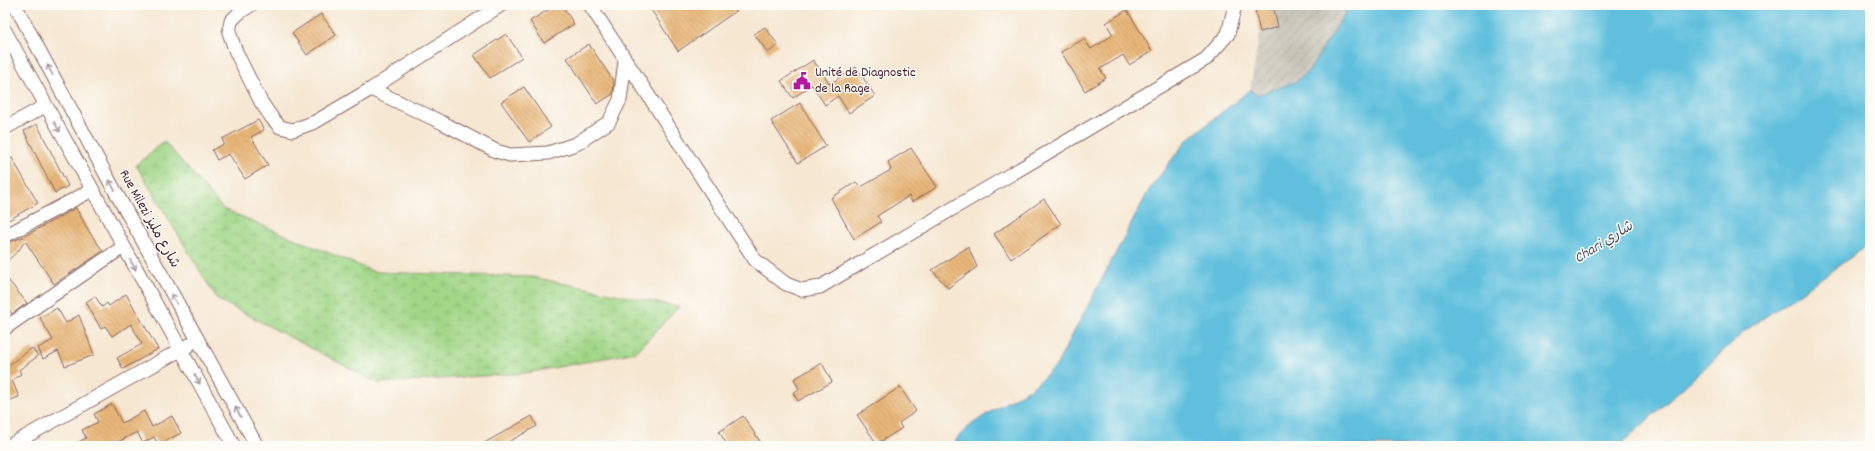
<svg xmlns="http://www.w3.org/2000/svg" width="1875" height="451" font-family="Dekko,'Playpen Sans Arabic',sans-serif">
	<style>
		.industrial { fill: url(#industrial-furrows) }
		.wetland { fill: url(#wetland-marsh); stroke: #767b5a }
		.water { fill: #5fbfdd; stroke: #546f84 }
		.building { fill: url(#building-back-hatch) }
		.lines { fill: none; stroke-linecap: round; stroke-linejoin: round }
		.minor-casing { stroke: #866565; stroke-width: 15 }
		.minor { stroke: #fff; stroke-width: 13 }
		.oneway { stroke: #ae9aa0 }
		.labels { text-anchor: middle; dominant-baseline: central; stroke-width: 3; stroke-linejoin: round; paint-order: stroke }
		.poi-label { font-size: 14px; fill: #4a1f2b; stroke: #fdfcf7; text-anchor: start }
		.street-label { font-size: 14px; fill: #4a1f2b; stroke: #fdfcf7 }
		.water-label { font-size: 15px; font-style: italic; fill: #515769; stroke: #fdfcf7 }
	</style>
	<defs>
		<pattern id="industrial-furrows" width="10" height="10" patternUnits="userSpaceOnUse"><rect width="10" height="10" fill="#c8c4b8"/><path d="M-1 1l2-2M0 10L10 0M9 11l2-2" fill="none" stroke="#ada89e"/></pattern>
		<pattern id="wetland-marsh" width="20" height="14" patternUnits="userSpaceOnUse"><rect width="20" height="14" fill="#a2d788"/><path d="M1 5h8M5 5V1M11 12h8M15 12V8" fill="none" stroke="#8db876"/></pattern>
		<pattern id="building-back-hatch" width="6" height="6" patternUnits="userSpaceOnUse"><rect width="6" height="6" fill="#e8b678"/><path d="M-1 5l2 2M0 0l6 6M5-1l2 2" fill="none" stroke="#c89c68"/></pattern>
	</defs>
	<rect width="100%" height="100%" fill="#fdfcf7"/>
	<filter id="ink" filterUnits="userSpaceOnUse"><feTurbulence type="fractalNoise" baseFrequency=".025" numOctaves="2"/><feDisplacementMap in="SourceGraphic" scale="8" xChannelSelector="R" yChannelSelector="G"/><feConvolveMatrix kernelMatrix="1 2 1 2 8 2 1 2 1" color-interpolation-filters="sRGB"/></filter>
	<filter id="wash" filterUnits="userSpaceOnUse"><feTurbulence type="fractalNoise" baseFrequency=".012" numOctaves="4" result="noise"/><feDisplacementMap in="SourceGraphic" scale="16" xChannelSelector="R" yChannelSelector="G"/><feGaussianBlur stdDeviation="0.9" result="paint"/><feColorMatrix in="noise" values="0 0 0 0 0 0 0 0 0 0 0 0 0 0 0 0 0 1.4 0 .05"/><feComposite in="paint" operator="in"/></filter>
	<g filter="url(#wash)">
		<rect width="100%" height="100%" fill="#f6e7d2"/>
		<path class="industrial" d="M1254 5H1350L1309 71 1295 82 1257 95 1250 90 1260 32Z"/>
		<path class="wetland" d="M164 141 223 209 375 272 532 277 679 307 636 352 527 373 378 383 217 299 136 165Z"/>
		<path class="water" d="M1350 5H1870V244L1745 331 1619 446H953C960 425 1011 401 1031 388 1040 382 1048 373 1056 366L1149 190 1186 141 1250 90 1257 95 1295 82 1309 71Z"/>
		<g id="blocks">
			<path class="building" d="M556 5H562L574 24 544 43 530 21Z
				M648 5H745L678 51Z
				M1254 5H1273L1278 27 1260 32Z
				M1127 10 1152 51 1129 65 1123 55 1100 69 1106 78 1085 91 1061 52 1084 39 1091 49 1113 35 1106 23Z
				M321 14 336 35 307 55 292 33Z
				M765 27 778 45 768 53 754 34Z
				M506 34 522 57 490 78 474 55Z
				M589 44 614 82 613 94 597 104 567 58Z
				M813 60 830 84 856 67 875 96 849 113 838 96 825 105 812 85 793 98 781 81Z
				M524 87 551 127 529 142 501 102Z
				M800 103 826 146 798 163 771 121Z
				M258 120 264 130 251 137 268 165 245 179 229 154 217 160 212 150 224 144 222 139Z
				M37 124 68 186 55 193 24 131Z
				M911 148 937 187 912 202 909 196 877 216 881 222 854 239 831 198 856 182 861 187 891 170 888 162Z
				M12 158 38 203 5 222V162Z
				M1044 199 1061 224 1011 259 994 234Z
				M76 208 90 233 103 251 54 284 25 241 19 250 5 263V244L23 237Z
				M968 247 977 267 948 288 932 270Z
				M5 276 27 303 12 314 5 305Z
				M126 294 158 349 123 369 117 358 142 344 131 324 112 336 105 326 101 329 86 302 95 296 102 307 107 303 109 306Z
				M57 308 66 323 79 315 94 355 65 366 58 351 43 359 38 348 53 340 40 318Z
				M32 348 38 356 19 370 21 374 12 380 19 397 5 402V365L6 367Z
				M822 363 832 382 798 401 793 393 799 389 794 379Z
				M900 387 916 411 899 423 902 428 877 444 857 415Z
				M112 404 122 423 144 411 152 427 172 416 181 433 158 445 154 437 143 443 137 432 110 446H71L86 438 82 430 98 422 94 414Z
				M532 416 537 426 501 446H479Z
				M743 416 763 446H728L719 432Z"/>
		</g>
	</g>
	<g filter="url(#ink)">
		<use href="#blocks" fill-opacity="0" stroke="#866565" stroke-width="1"/>
		<g class="lines">
			<g class="minor-casing">
				<path id="minor" d="M15 5 110 182 257 446
					M251 5 240 12 231 21 229 32 236 52 261 102 272 118 280 127 293 130 315 122 371 89 501 5
					M590 5 755 260 786 284 802 290 820 287 1206 59 1228 34 1235 5
					M5 31 234 446
					M371 89 443 123 496 151 510 155 548 153 576 144 609 122 620 100 625 61
					M5 128 45 106
					M5 236 92 190
					M5 328 123 247
					M9 446 189 345"/>
			</g>
			<use href="#minor" class="minor"/>
		</g>
		<defs><path id="oneway-shaft" d="M-6 0H5M1.5-3L5.5 0L1.5 3" fill="none" stroke-width="1.6" stroke-linecap="round" stroke-linejoin="round"/></defs>
		<g class="oneway">
			<use href="#oneway-shaft" transform="translate(50 70) rotate(-118)"/>
			<use href="#oneway-shaft" transform="translate(57 127) rotate(61)"/>
			<use href="#oneway-shaft" transform="translate(112 185) rotate(-119)"/>
			<use href="#oneway-shaft" transform="translate(133 265) rotate(61)"/>
			<use href="#oneway-shaft" transform="translate(174 299) rotate(-119)"/>
			<use href="#oneway-shaft" transform="translate(197 379) rotate(61)"/>
			<use href="#oneway-shaft" transform="translate(238 412) rotate(-119)"/>
		</g>
	</g>
	<defs>
		<g id="civic-bare" transform="scale(1.38)"><path d="M-.6-6.5H3V-4.5H.6V-3L4-1V1h2V6H-6V1h2V-1L-.6-3ZM-1.2 2.5V6h2.4V2.5Z" fill="#b5179e" stroke="#fdfcf7" stroke-width="2.5" paint-order="stroke"/></g>
	</defs>
	<g fill-rule="evenodd">
		<use href="#civic-bare" x="802" y="81"/>
	</g>
	<g class="labels">
		<g class="poi-label">
			<text x="815" y="73">Unité de Diagnostic<tspan x="815" dy="16">de la Rage</tspan></text>
		</g>
		<g class="street-label">
			<text transform="translate(149 219) rotate(61)">Rue Milezi شارع مليز</text>
		</g>
		<g class="water-label">
			<text transform="translate(1604 243) rotate(-32)">Chari شاري</text>
		</g>
	</g>
	<rect width="1875" height="451" fill="none" stroke="#fdfcf7" stroke-width="20"/>
</svg>
